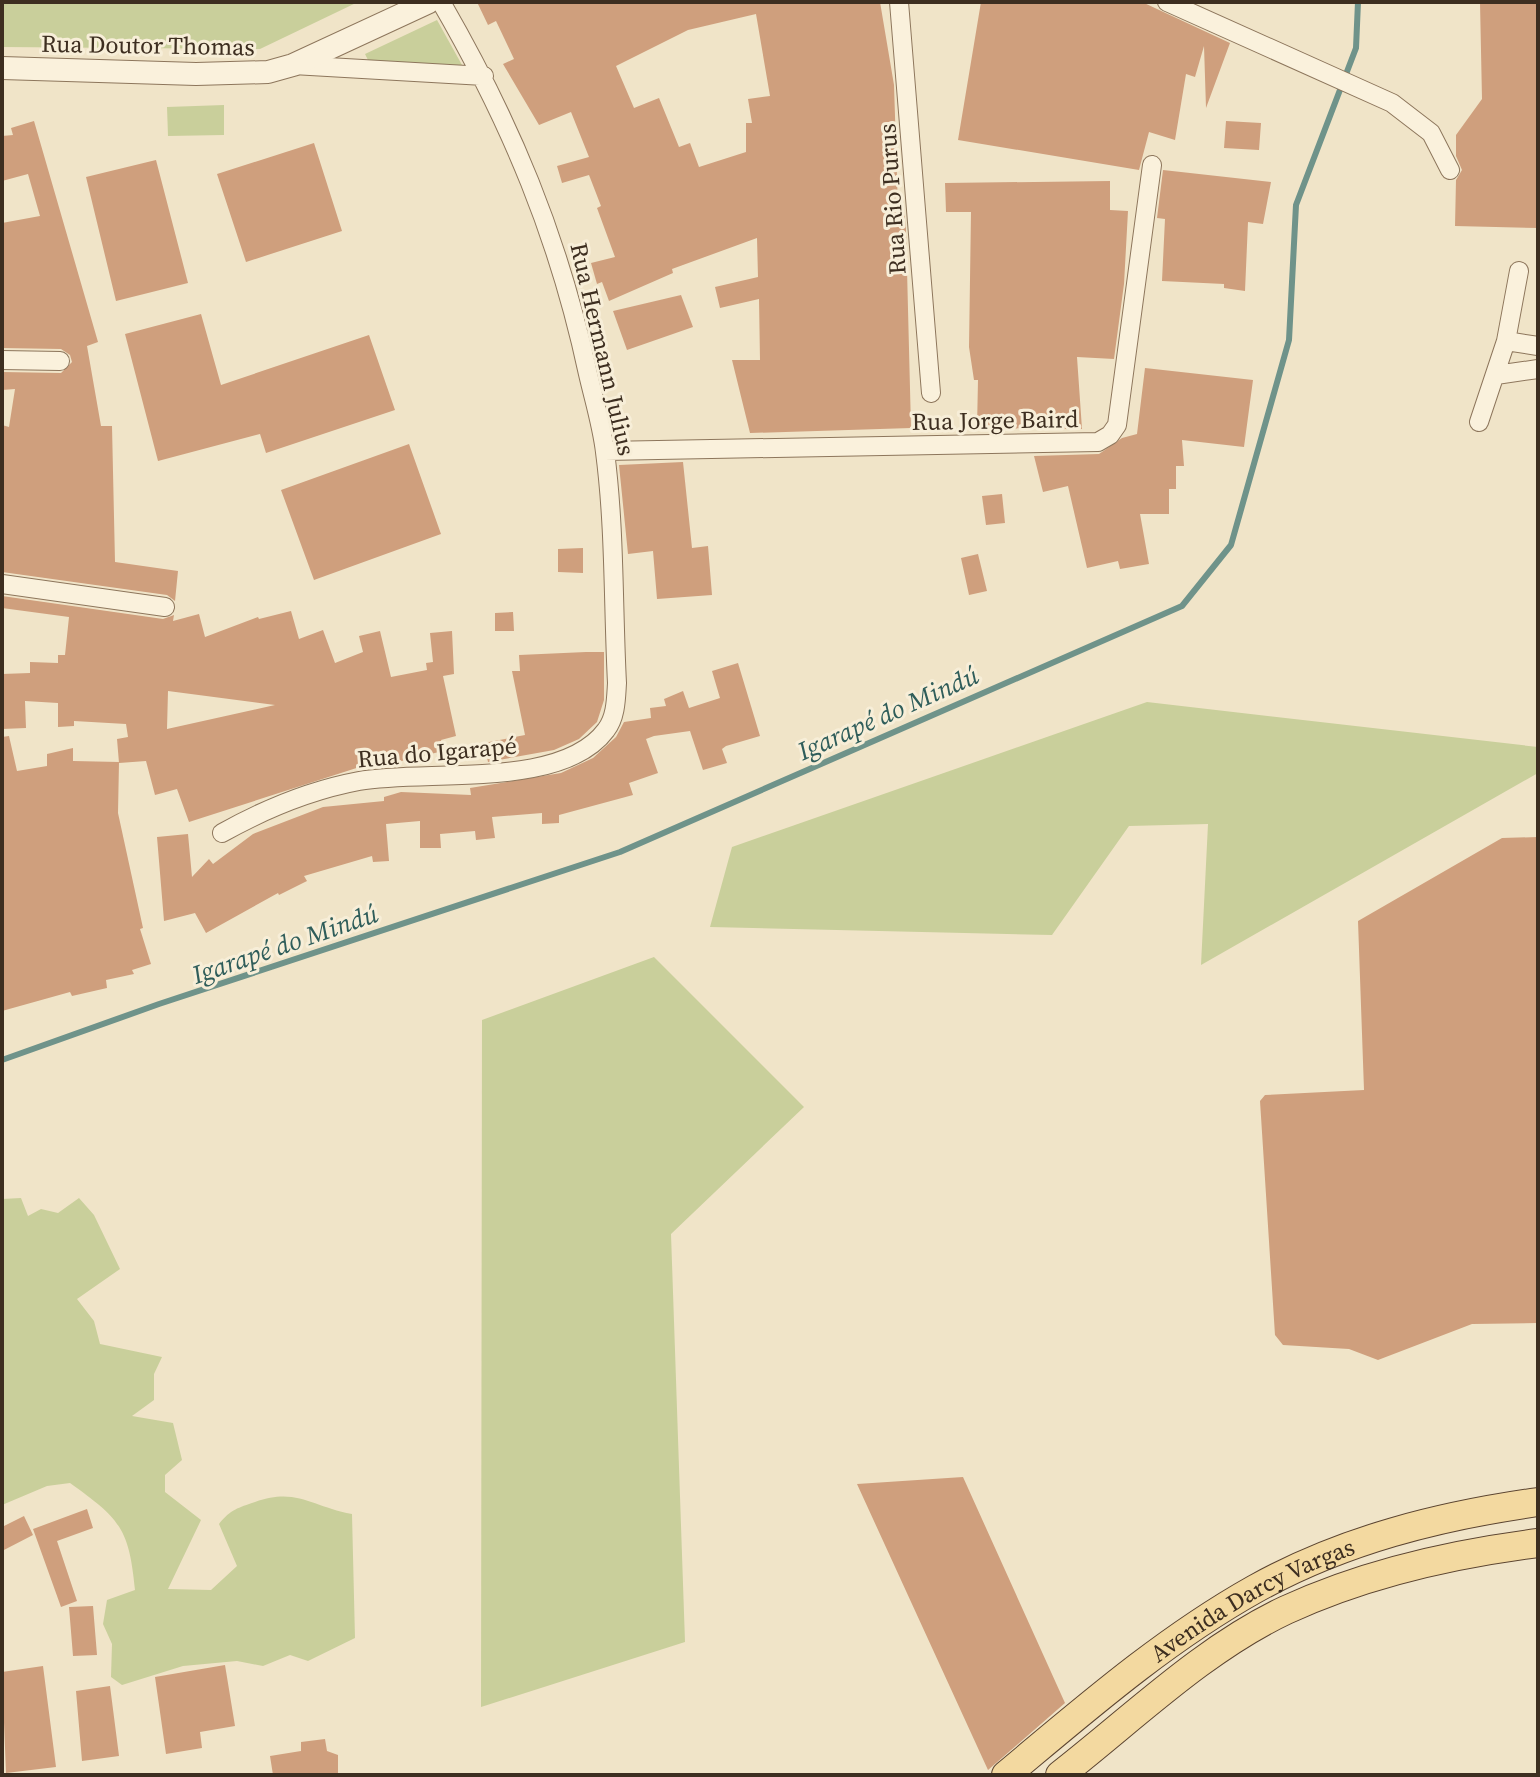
<svg xmlns="http://www.w3.org/2000/svg" width="1540" height="1777" font-family="'Source Serif 4',serif">
	<style>
		.green { fill: #c9cf9b }
		.lines { fill: none; stroke-linecap: round; stroke-linejoin: round }
		.stream { stroke: #6f938a; stroke-width: 6 }
		.building { fill: #cf9f7d; fill-rule: evenodd }
		.minor-casing { stroke: #8d765c; stroke-width: 20 }
		.tertiary-casing { stroke: #8d765c; stroke-width: 24 }
		.primary-casing { stroke: #5b4430; stroke-width: 30 }
		.minor { stroke: #faf1dc; stroke-width: 18 }
		.tertiary { stroke: #faf1dc; stroke-width: 22 }
		.primary { stroke: #f3d9a0; stroke-width: 28 }
		.labels { text-anchor: middle; dominant-baseline: central; stroke-width: 6; stroke-linejoin: round; paint-order: stroke }
		.street-label { font-size: 24px; fill: #3d2e20; stroke: #f7eed8 }
		.water-label { font-size: 26px; font-style: italic; fill: #2f5d5a; stroke: #f7eed8 }
	</style>
	<rect width="100%" height="100%" fill="#f0e4c8"/>
	<path class="green" d="M2 2H358L260 49 2 47Z
		M437 20 462 65 370 64 365 54Z
		M224 105V135L168 136 167 107Z
		M1147 702 1538 747V773L1201 965 1208 824 1129 826 1052 935 710 927 732 847Z
		M654 957 804 1107 671 1234 685 1642 481 1707 482 1020Z
		M21 1198 28 1216 41 1209 58 1213 79 1198 94 1215 120 1269 77 1299 94 1321 100 1344 162 1357 154 1374V1400L132 1416 173 1423 182 1460 165 1475V1492L201 1520 168 1589 211 1590 237 1566 219 1524C231 1509 238 1508 255 1502 297 1487 312 1507 352 1514L355 1638 308 1661 290 1655 263 1666 237 1661 183 1666 122 1685 111 1677 112 1644 103 1624 107 1600 135 1590C129 1528 120 1519 70 1483L47 1486 2 1505V1199Z"/>
	<g class="lines">
		<path class="stream" d="M2 1060 159 1004 620 852 1182 606 1231 545 1289 340 1296 205 1356 48 1358 2"/>
	</g>
	<path class="building" d="M477 2H880L894 85 898 209H904L906 230 911 428 750 433 732 360H760L759 299 720 308 715 287 758 277 757 238 672 269 673 273 609 301 602 282 597 284 591 263 615 257 597 208 601 206 589 175 562 183 557 166 589 157 571 112 539 125 503 64 514 59 496 21 488 25ZM756 14 770 96 748 99 752 123H746V152L699 167 690 143 679 147 659 98 634 108 616 66 688 30Z
		M981 2H1142L1230 43 1206 108 1204 46 1195 77 1186 74 1175 140 1149 132 1139 170 958 140Z
		M1480 2H1538V228L1455 226 1456 180 1462 170 1456 156V135L1482 99Z
		M34 121 98 342 87 346 101 426H112L115 562 178 571 175 601 167 595 2 572V425L9 427 15 389 2 390V372L61 373 72 362 70 355 61 349 2 348V223L40 216 28 174 2 181V136L13 135 11 128Z
		M1226 121 1261 123 1259 150 1224 148Z
		M314 143 342 231 246 262 217 174Z
		M156 160 188 283 116 301 86 177Z
		M1163 170 1271 182 1263 224 1248 222 1245 291 1224 288V284L1162 281 1165 219 1157 218Z
		M1110 181V210L1128 211 1124 284 1114 359 1077 357 1082 429 977 428 978 380H974L969 347 971 212H946L945 183Z
		M681 295 693 327 627 350 613 311Z
		M201 314 221 385 369 335 395 410 266 453 260 434 158 461 125 334Z
		M1145 368 1253 380 1244 447 1182 440 1184 466H1176V489H1169V514H1140L1149 564 1120 569 1118 561 1087 568 1068 486 1043 492 1034 456 1099 454 1122 438 1137 434Z
		M409 444 441 534 314 580 281 490Z
		M683 462 692 548 708 546 712 595 657 599 653 551 628 554 619 465Z
		M1002 494 1005 523 986 525 982 496Z
		M583 548V573L558 572V549Z
		M978 554 987 591 969 595 961 558Z
		M2 596 163 619 174 615 173 621 199 614 205 637 258 617 259 619 291 611 299 639 323 630 335 663 363 652 359 636 380 631 391 677 427 670 426 663 433 662 430 633 452 631 454 674 443 676 456 736 441 740 443 751 377 767 372 763 189 822 177 789 155 795 146 761 119 763 117 739 128 737 126 724 74 721V726L58 727V703L25 701 26 728 2 729V674L30 673V662L58 663V655H65L69 617 2 608ZM168 691 275 705 167 729Z
		M513 612 514 631H495V613Z
		M586 652H604V700L597 722 579 739 554 750 488 762 484 743 525 735 512 671H520L519 655Z
		M738 663 760 736 726 746 722 749 727 763 703 770 690 731 654 736 646 739 658 773 629 783 633 795 559 815V823L542 824V813L492 817 495 838 476 840 475 831 440 834 441 848H420V821L386 824 389 861 373 862 372 856 304 876 307 881 279 895 278 893 206 933 195 913 164 921 157 837 188 834 192 877 209 859 213 864 253 834 323 807 384 801V797L401 792 471 795 470 788 561 773 593 758 616 737 624 722 651 718 650 708 666 706 664 699 683 691 689 708 720 698 712 671Z
		M9 736 17 771 47 766V754L73 748V761L119 762 118 813 143 928 140 929 151 964 132 970 134 974 106 980 107 988 72 996 70 992 2 1011V737Z
		M1538 837V1323L1472 1324 1378 1360 1349 1349 1283 1345 1275 1335 1260 1101 1265 1095 1364 1090 1358 921 1502 838Z
		M963 1477 1065 1703 988 1770 857 1484Z
		M87 1509 93 1528 57 1541 77 1601 61 1607 33 1529Z
		M24 1516 33 1535 2 1551V1527Z
		M93 1606 97 1655 73 1656 69 1607Z
		M225 1665 235 1726 200 1732 202 1748 166 1754 155 1677Z
		M43 1666 56 1767 6 1773 2 1672Z
		M110 1686 119 1756 82 1761 76 1691Z
		M325 1739 327 1751 338 1755V1775H273L270 1756 301 1751V1742Z"/>
	<g class="lines">
		<g class="minor-casing">
			<path id="minor" d="M899 2 931 393
				M1167 2 1392 103 1431 133 1450 170
				M293 65 484 76
				M1506 341 1538 346
				M2 360 60 361
				M1496 375 1538 369
				M1479 422 1506 341 1519 271
				M605 451 1098 442 1110 435 1117 425 1152 165
				M2 584 165 607
				M222 833C265 809 311 790 359 781 426 769 562 790 606 730 616 717 616 699 617 683 613 607 615 528 605 452 602 426 594 400 588 374 559 238 511 123 441 2"/>
		</g>
		<g class="tertiary-casing">
			<path id="tertiary" d="M2 68 196 74 268 72 293 65 429 2"/>
		</g>
		<g class="primary-casing">
			<g id="primary">
				<path id="s1" d="M1006 1775C1085 1709 1164 1640 1255 1589 1343 1540 1439 1516 1538 1502"/>
				<path d="M1060 1775C1132 1719 1203 1649 1286 1610 1366 1573 1451 1554 1538 1543"/>
			</g>
		</g>
		<use href="#minor" class="minor"/>
		<use href="#tertiary" class="tertiary"/>
		<use href="#primary" class="primary"/>
	</g>
	<g class="labels">
		<g class="street-label">
			<text transform="translate(148 45) rotate(1)">Rua Doutor Thomas</text>
			<text transform="translate(892 199) rotate(-94)">Rua Rio Purus</text>
			<text transform="translate(603 349) rotate(77)">Rua Hermann Julius</text>
			<text transform="translate(995 420) rotate(-1)">Rua Jorge Baird</text>
			<text transform="translate(437 752) rotate(-5)">Rua do Igarapé</text>
			<text stroke="none"><textPath href="#s1" startOffset="304">Avenida Darcy Vargas</textPath></text>
		</g>
		<g class="water-label">
			<text transform="translate(888 713) rotate(-24)">Igarapé do Mindú</text>
			<text transform="translate(285 944) rotate(-19)">Igarapé do Mindú</text>
		</g>
	</g>
	<rect width="1540" height="1777" fill="none" stroke="#3d2e20" stroke-width="8"/>
</svg>
